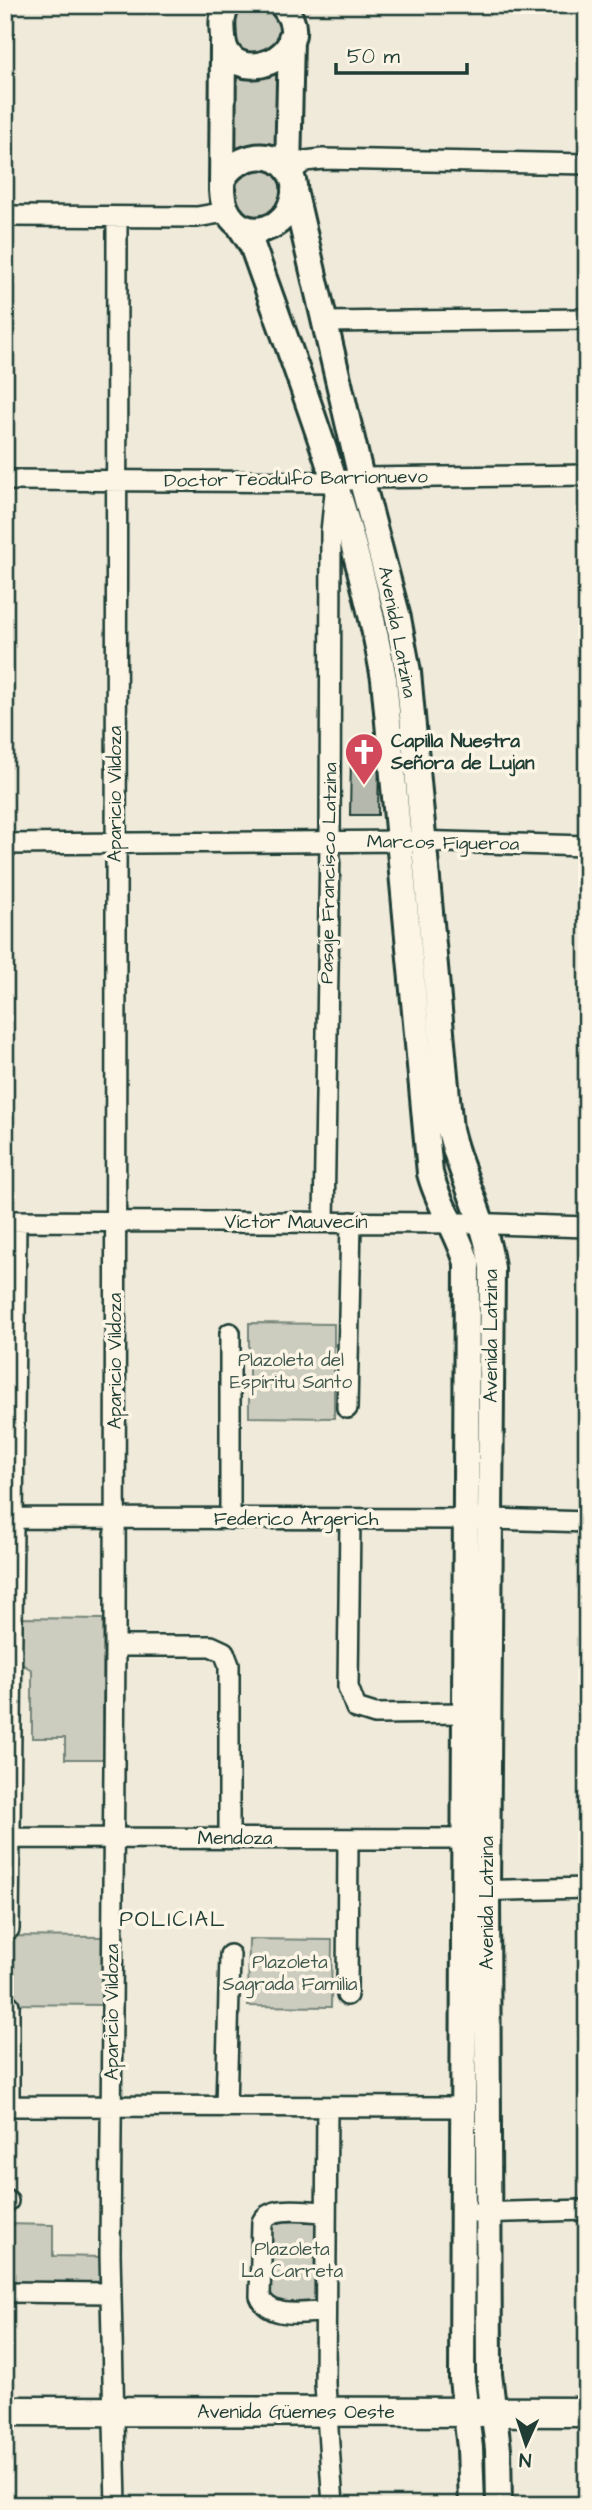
<svg xmlns="http://www.w3.org/2000/svg" width="592" height="2510" font-family="'Architects Daughter',sans-serif">
	<style>
		.green { fill: #cccdbf; stroke: #76857a; stroke-width: 2 }
		.building { fill: #b5b9ad; stroke: #1f3d34; stroke-width: 2 }
		.lines { fill: none; stroke-linecap: round; stroke-linejoin: round }
		.minor-casing { stroke: #1f3d34; stroke-width: 24 }
		.tertiary-casing { stroke: #1f3d34; stroke-width: 30 }
		.secondary-casing { stroke: #1f3d34; stroke-width: 33 }
		.minor { stroke: #fcf5e5; stroke-width: 19 }
		.tertiary { stroke: #fcf5e5; stroke-width: 24 }
		.secondary { stroke: #fcf5e5; stroke-width: 28 }
		.labels { text-anchor: middle; dominant-baseline: central; stroke-width: 7; stroke-linejoin: round; paint-order: stroke }
		.street-label { font-size: 19px; fill: #1f3d34; stroke: #fcf5e5 }
		.poi-label { font-size: 19px; font-weight: bold; fill: #1f3d34; stroke: #fcf5e5; text-anchor: start }
		.park-label { font-size: 19px; fill: #425a50; stroke: #fcf5e5 }
		.neighbourhood-label { font-size: 21px; letter-spacing: 2px; fill: #1f3d34; stroke: #fcf5e5 }
	</style>
	<rect width="100%" height="100%" fill="#efeada"/>
	<filter id="ink" filterUnits="userSpaceOnUse"><feTurbulence type="fractalNoise" baseFrequency=".0143" numOctaves="2"/><feDisplacementMap in="SourceGraphic" scale="14" xChannelSelector="R" yChannelSelector="G"/><feConvolveMatrix kernelMatrix="1 2 1 2 8 2 1 2 1" color-interpolation-filters="sRGB"/></filter>
	<g filter="url(#ink)">
		<path class="green" d="M231 30a25 25 0 1 1 50 0a25 25 0 1 1-50 0Z
			M283 68 282 158 229 161 230 70Z
			M232 193a25 25 0 1 1 50 0a25 25 0 1 1-50 0Z
			M249 1323 334 1324V1418L249 1417Z
			M20 1618 103 1619V1759H65V1738H32V1670L20 1663Z
			M5 1936 103 1937 102 2005 5 2004Z
			M249 1939 332 1940 331 2007 248 2006Z
			M276 2218 315 2221 314 2301 275 2303 270 2300 269 2225Z
			M5 2224 53 2225V2256L102 2257 99 2284 5 2286Z"/>
		<path class="building" d="M351 757 379 758 378 815H350Z"/>
		<g class="lines">
			<g class="minor-casing">
				<path id="minor" d="M290 172 305 161 323 159 587 164
					M5 216 197 217 226 212
					M324 322 587 319
					M5 480 336 482 361 478 587 475
					M5 844 411 841 587 846
					M5 1221 465 1223 587 1227
					M324 1222 330 843 331 532 335 493
					M347 1408 351 1222
					M5 1518 490 1519 587 1522
					M230 1519V1333
					M350 1519 348 1687 356 1708 375 1714 465 1713
					M115 1646H211L224 1652 229 1665V1838
					M5 1838 464 1839
					M472 1891 587 1888
					M9 1929 16 1221
					M347 1995 348 1839
					M9 2005V2106
					M5 2106 463 2107
					M226 2107 230 1955
					M327 2107 325 2384 333 2505
					M5 2201H8
					M476 2213 587 2210
					M5 2292 110 2293
					M325 2312C304 2312 269 2320 260 2296L262 2222C271 2204 308 2212 326 2212
					M116 2505 110 2254 115 1646 117 217"/>
			</g>
			<g class="tertiary-casing">
				<path id="tertiary" d="M228 5C221 15 222 25 223 37 226 94 326 56 282 5
					M288 170 291 38
					M222 182C231 157 271 146 288 170 303 190 289 221 267 228 239 236 223 214 222 190L223 43
					M294 190 361 478 398 618 408 672 450 1130C461 1177 486 1220 492 1268L487 1891 489 2374 498 2449 499 2505
					M239 225 252 245C303 388 358 529 384 679L430 1173C438 1205 458 1231 467 1263L462 2379 470 2448 472 2505"/>
			</g>
			<g class="secondary-casing">
				<path id="secondary" d="M5 2411 587 2412"/>
			</g>
			<use href="#minor" class="minor"/>
			<use href="#tertiary" class="tertiary"/>
			<use href="#secondary" class="secondary"/>
		</g>
	</g>
	<defs>
		<g id="church-pin" transform="scale(2.0125)"><path d="M0 17L-7.5 6A9.5 9.5 0 1 1 7.5 6Z" fill="#d1495b" stroke="#fcf5e5"/><path d="M-1.2-6h2.4v3.5h3.3v2.4h-3.3V6h-2.4V-.1h-3.3v-2.4h3.3Z" fill="#fff"/></g>
	</defs>
	<g fill-rule="evenodd">
		<use href="#church-pin" x="364" y="752"/>
	</g>
	<g class="labels">
		<g class="street-label">
			<text transform="translate(296 479) rotate(-1)">Doctor Teodulfo Barrionuevo</text>
			<text transform="translate(397 632) rotate(79)">Avenida Latzina</text>
			<text transform="translate(115 794) rotate(-90)">Aparicio Vildoza</text>
			<text transform="translate(443 843) rotate(1)">Marcos Figueroa</text>
			<text transform="translate(329 873) rotate(-89)">Pasaje Francisco Latzina</text>
			<text x="296" y="1222">Víctor Mauvecín</text>
			<text transform="translate(491 1336) rotate(-90)">Avenida Latzina</text>
			<text transform="translate(115 1361) rotate(-90)">Aparicio Vildoza</text>
			<text x="296" y="1519">Federico Argerich</text>
			<text x="235" y="1838">Mendoza</text>
			<text transform="translate(487 1903) rotate(-90)">Avenida Latzina</text>
			<text transform="translate(112 2012) rotate(-90)">Aparicio Vildoza</text>
			<text x="296" y="2412">Avenida Güemes Oeste</text>
		</g>
		<g class="poi-label">
			<text x="391" y="741">Capilla Nuestra<tspan x="391" dy="22">Señora de Lujan</tspan></text>
		</g>
		<g class="park-label">
			<text x="291" y="1360">Plazoleta del<tspan x="291" dy="22">Espíritu Santo</tspan></text>
			<text x="290" y="1962">Plazoleta<tspan x="290" dy="22">Sagrada Familia</tspan></text>
			<text x="292" y="2249">Plazoleta<tspan x="292" dy="22">La Carreta</tspan></text>
		</g>
		<g class="neighbourhood-label">
			<text x="173" y="1919">POLICIAL</text>
		</g>
	</g>
	<rect width="592" height="2510" fill="none" stroke="#fcf5e5" stroke-width="28"/>
	<rect x="14" y="14" width="564" height="2482" fill="none" stroke="#1f3d34" stroke-width="2.5" filter="url(#ink)"/>
	<g transform="translate(526 2444) rotate(183)" stroke="#fcf5e5" stroke-width="5" paint-order="stroke">
	<path d="M0-5L12 26L0 18L-12 26Z" fill="#1f3d34"/>
	<text y="-10" font-size="19" font-weight="bold" text-anchor="middle" fill="#1f3d34">N</text>
	</g>
	<path d="M336 63v10h131v-10" fill="none" stroke="#1f3d34" stroke-width="3.5"/>
	<text x="347" y="63" font-size="21" fill="#1f3d34" stroke="#fcf5e5" stroke-width="5" paint-order="stroke">50 m</text>
</svg>
